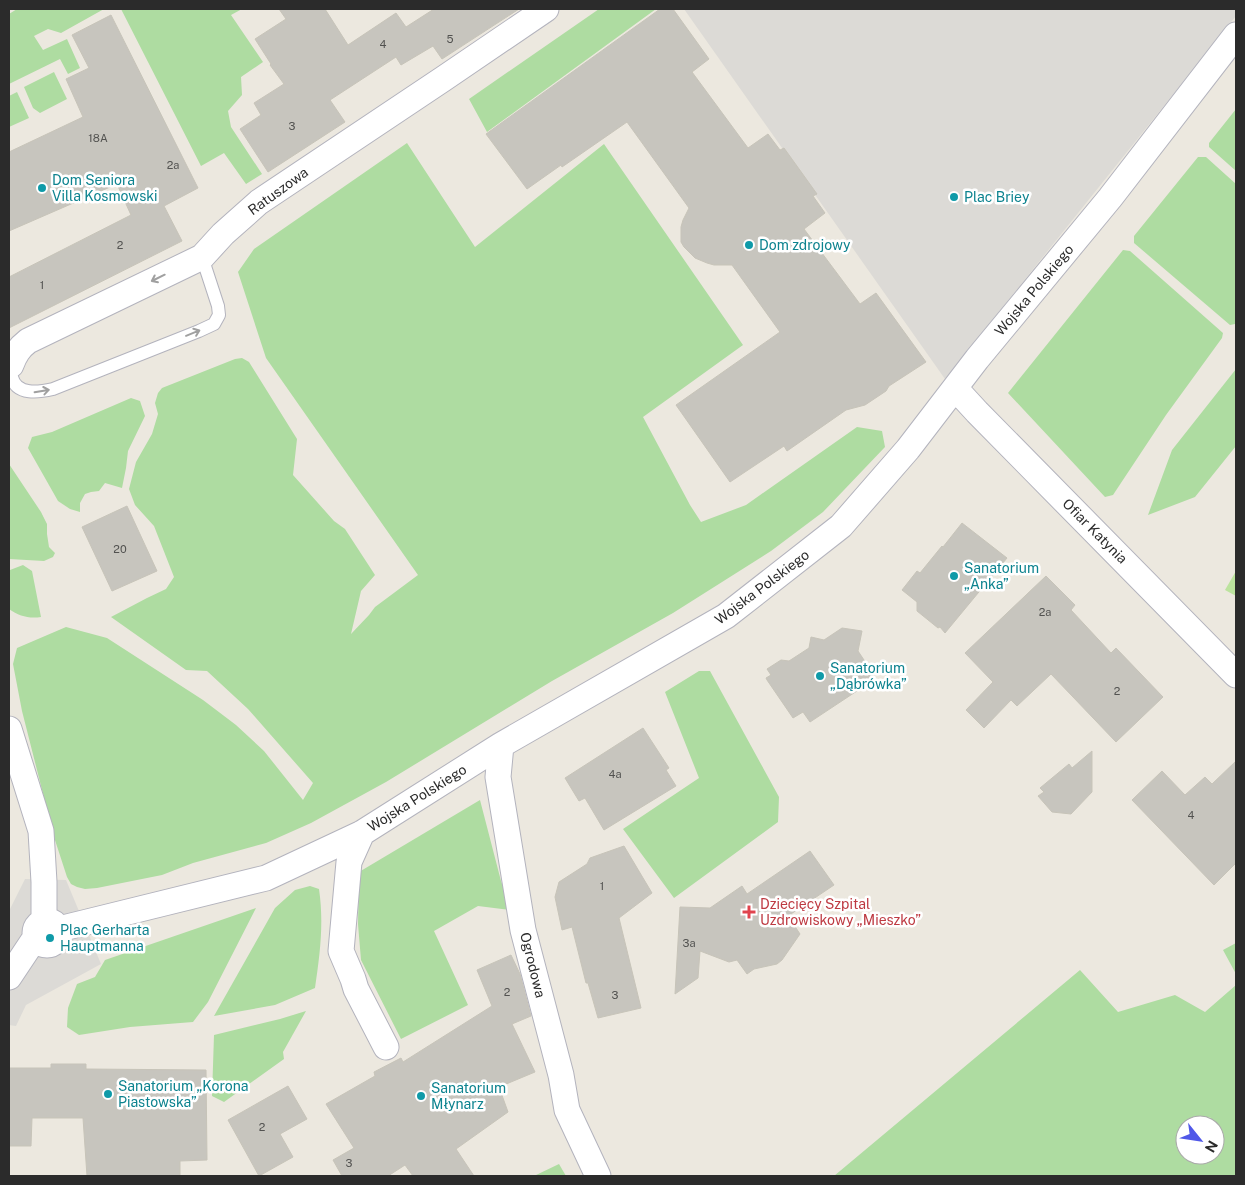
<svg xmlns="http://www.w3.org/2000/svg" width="1245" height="1185" font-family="'Public Sans',sans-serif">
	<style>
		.green { fill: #aedca1; fill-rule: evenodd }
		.pitch { fill: #bce39e }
		.plaza { fill: #dcdad6 }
		.building { fill: #c7c5be; stroke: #c7c4b9 }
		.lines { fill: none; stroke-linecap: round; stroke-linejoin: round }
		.lane-casing { stroke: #b3b3bd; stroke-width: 14 }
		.street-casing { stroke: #b3b3bd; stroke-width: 27 }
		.lane { stroke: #fff; stroke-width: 12 }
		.street { stroke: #fff; stroke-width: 25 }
		.oneway { stroke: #a0a0a0 }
		.culture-dot { fill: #0f9aa8; stroke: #fff; stroke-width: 2 }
		.health-dot { fill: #e0444e; stroke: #fff; stroke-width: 2 }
		.labels { text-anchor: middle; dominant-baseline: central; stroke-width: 5; stroke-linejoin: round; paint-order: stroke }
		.number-label { font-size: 11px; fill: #525250 }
		.culture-label { font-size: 14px; fill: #0d838f; stroke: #fff; text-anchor: start }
		.street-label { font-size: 14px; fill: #2b2b2b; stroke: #fff }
		.health-label { font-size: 14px; fill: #be3a42; stroke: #fff; text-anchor: start }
	</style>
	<rect width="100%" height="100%" fill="#ece8df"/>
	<path class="green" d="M17 9H104L61 33 48 29 34 36 43 50 67 39 80 68 68 74 60 59 9 84V14Z
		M121 9H242L231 15 263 62 241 77 242 95 228 111 231 127 262 174 246 184 224 153 201 166Z
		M599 9H656L487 132 469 99Z
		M54 72 67 99 40 113 33 108 24 87Z
		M17 92 29 118 9 127V96Z
		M1236 109V171L1209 147V143Z
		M407 143 475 247 604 144 743 345 643 417 690 505 701 522 746 505 857 427 882 431 885 447 823 512 771 551 673 613 552 681 386 782 311 823 266 843 193 863 162 875 97 888 85 889 77 887 71 884 67 877 54 837 22 711 13 664 17 648 66 627 107 638 203 700 236 725 264 751 303 800 313 783 248 709 207 671 186 670 111 617 147 598 166 589 174 577 154 526 135 505 129 489 136 462 152 434 158 414 155 403 158 393 162 388 235 359 242 358 249 362 297 439 293 475 334 521 345 529 375 575 361 591 351 634 369 615 375 607 418 575 266 358 238 272 254 249Z
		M1198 157H1206L1236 184 1235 324 1230 325 1134 243V236Z
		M1123 250 1130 251 1223 333 1222 338 1166 415 1113 495 1105 497 1008 393Z
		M1236 369V446L1195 497 1148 515 1172 450Z
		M131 398 140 401 145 416 128 451 126 468 122 488 105 483 99 491 91 492 85 494 80 503V512L70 509 58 501 28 448 32 437 52 432Z
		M9 464 41 512 47 524V534L49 547 55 553 53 557 44 561 9 559Z
		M23 565 32 571 41 617C29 619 19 616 9 609V578L10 570Z
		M699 671H710L779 797 778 822 674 898 623 829 699 778 665 692Z
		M480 800 501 881 511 910 478 906 434 931 468 1005 401 1039 361 960 358 924 359 872Z
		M310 886 319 889C324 923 320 954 315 988L275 1005 214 1016 275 908 295 890Z
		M256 908 208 1002 193 1022 130 1027 79 1035 67 1027 68 1008 77 984 95 977 105 960Z
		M1236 943V974L1223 950Z
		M1080 970 1118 1012 1175 995 1205 1012 1236 985V1176H834ZM1185 1125H1215V1155H1185Z
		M306 1011 283 1052 284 1059 224 1102 212 1096 214 1035 280 1019Z
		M559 1164 566 1176H534Z"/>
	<path class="pitch" d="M1236 571V596L1225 590Z"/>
	<path class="plaza" d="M684 9H1236V16L945 379Z
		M25 879 66 880 101 964 26 1005 16 1026 9 1025V911Z"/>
	<path class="building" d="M279 9H325L348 45 396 13 406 27 434 9H519L442 59 433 46 401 65 396 57 330 100 345 122 268 172 240 129 261 115 254 103 284 84 270 65 271 64 255 39 286 19Z
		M660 9H673L709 59 692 72 748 148 768 134 780 150 784 148 817 194 813 196 825 213 804 229 860 304 876 293 926 362 889 386 886 391 865 405 846 410 787 451 784 446 730 482 676 405 780 332 732 265H714L707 263 695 258 684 247 681 242V227L683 220 689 208 627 122 562 167 561 165 527 189 486 134Z
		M111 15 198 188 164 206 182 241 9 328V277L131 215 117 184 9 231V152L83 117 66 79 89 68 72 35Z
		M127 506 157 571 112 591 82 527Z
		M962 523 1007 558 945 633 940 627 938 628 917 611V602L902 590 917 571 920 573 942 546 943 547Z
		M1046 576 1075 605 1071 610 1111 653 1116 648 1163 697 1116 742 1051 674 1017 706 1011 700 984 728 966 710 993 682 965 653Z
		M842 628 862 631 858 651 870 669 869 670 875 679 810 722 803 712 793 718 767 680 766 678 771 675 767 669 781 660 789 661 809 648 811 637 824 640Z
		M643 728 669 768 666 770 676 786 604 830 585 798 579 801 565 778Z
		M1092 751V792L1071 814 1052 812 1038 796 1044 792 1040 788 1069 764 1072 768Z
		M1236 761V863L1214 885 1132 800 1162 771 1185 795 1205 777 1212 784Z
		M624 846 652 893 619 918 641 1008 598 1018 588 983H586L572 927 562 930 555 897 559 882 587 864 590 858Z
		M810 851 834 885 788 916 800 934 782 960 777 964 754 969 747 974 737 960 729 962 700 951 698 978 675 994 680 907 710 908 742 886 747 894Z
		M511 955 520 974 531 1016 512 1024 535 1072 499 1087 508 1112 456 1149 474 1176H413L405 1165 388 1176H342L333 1160 354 1148 326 1104 375 1076 374 1072 401 1058 403 1062 492 1006 477 970Z
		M51 1064H86V1069L206 1070 207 1160 180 1161V1176H87L83 1118H32L31 1146H9V1068H51Z
		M288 1086 307 1119 280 1134 293 1157 259 1176 228 1120Z"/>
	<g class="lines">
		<g class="lane-casing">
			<path id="lane" d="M11 365C11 369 11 373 12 377 16 396 40 392 53 389L199 331 214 324 219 315 218 306 202 257"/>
		</g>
		<g class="street-casing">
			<path id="street" d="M11 365C15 354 19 348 28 341L202 257 223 234 259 202 443 79 546 9
				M955 388 977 412 1236 675
				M9 729 41 831 44 882V921
				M501 745 498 777 523 930 561 1075 567 1110 598 1176
				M362 833 349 862 341 951 353 979 356 989 386 1047
				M35 933a12 12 0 1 1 24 0a12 12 0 1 1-24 0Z
				M59 929 266 878 362 833 501 745 726 616 841 526 908 449 977 359 1110 198 1236 35
				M9 977 35 938"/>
		</g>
		<use href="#lane" class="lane"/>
		<use href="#street" class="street"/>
	</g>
	<defs><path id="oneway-shaft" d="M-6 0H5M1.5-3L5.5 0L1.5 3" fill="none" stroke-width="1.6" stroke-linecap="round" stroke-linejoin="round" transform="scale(1.25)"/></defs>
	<g class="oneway">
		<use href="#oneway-shaft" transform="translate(158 278) rotate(154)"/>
		<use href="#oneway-shaft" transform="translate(193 333) rotate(-22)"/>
		<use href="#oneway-shaft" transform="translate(42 391) rotate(-9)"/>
	</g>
	<g class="culture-dot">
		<circle cx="42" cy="188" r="5"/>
		<circle cx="954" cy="197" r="5"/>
		<circle cx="749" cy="245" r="5"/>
		<circle cx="954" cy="576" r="5"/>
		<circle cx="820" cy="676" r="5"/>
		<circle cx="50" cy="938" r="5"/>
		<circle cx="108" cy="1094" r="5"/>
		<circle cx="421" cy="1096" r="5"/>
	</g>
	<path class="health-dot" d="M746.5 904.5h5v5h5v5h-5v5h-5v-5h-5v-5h5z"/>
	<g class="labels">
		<g class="number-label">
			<text x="450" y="39">5</text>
			<text x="383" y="44">4</text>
			<text x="292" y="126">3</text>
			<text x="98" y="138">18A</text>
			<text x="173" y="165">2a</text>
			<text x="120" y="245">2</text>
			<text x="42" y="285">1</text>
			<text x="120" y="549">20</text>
			<text x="1045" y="612">2a</text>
			<text x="1117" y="691">2</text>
			<text x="615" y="774">4a</text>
			<text x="1191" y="815">4</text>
			<text x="602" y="886">1</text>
			<text x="689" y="943">3a</text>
			<text x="507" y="992">2</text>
			<text x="615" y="995">3</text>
			<text x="262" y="1127">2</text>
			<text x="349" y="1163">3</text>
		</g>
		<g class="culture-label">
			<text x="52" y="180">Dom Seniora<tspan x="52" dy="16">Villa Kosmowski</tspan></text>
			<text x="964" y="197">Plac Briey</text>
			<text x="759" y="245">Dom zdrojowy</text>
			<text x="964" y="568">Sanatorium<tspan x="964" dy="16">„Anka”</tspan></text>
			<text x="830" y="668">Sanatorium<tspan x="830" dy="16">„Dąbrówka”</tspan></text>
			<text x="60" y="930">Plac Gerharta<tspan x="60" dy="16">Hauptmanna</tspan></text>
			<text x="118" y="1086">Sanatorium „Korona<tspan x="118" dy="16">Piastowska”</tspan></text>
			<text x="431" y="1088">Sanatorium<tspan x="431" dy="16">Młynarz</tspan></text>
		</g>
		<g class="street-label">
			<text transform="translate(278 191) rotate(-36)">Ratuszowa</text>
			<text transform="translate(1034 290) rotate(-50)">Wojska Polskiego</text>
			<text transform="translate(1095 531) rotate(45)">Ofiar Katynia</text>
			<text transform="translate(762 587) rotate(-37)">Wojska Polskiego</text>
			<text transform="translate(417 798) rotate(-32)">Wojska Polskiego</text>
			<text transform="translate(533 965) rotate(76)">Ogrodowa</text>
		</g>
		<g class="health-label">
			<text x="760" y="904">Dziecięcy Szpital<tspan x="760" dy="16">Uzdrowiskowy „Mieszko”</tspan></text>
		</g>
	</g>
	<rect width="1245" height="1185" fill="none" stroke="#2b2b2b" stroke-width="20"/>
	<g transform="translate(1200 1140) rotate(120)"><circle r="24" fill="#ffffff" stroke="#aaaaaa"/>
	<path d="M0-4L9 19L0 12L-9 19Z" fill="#5058e8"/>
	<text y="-8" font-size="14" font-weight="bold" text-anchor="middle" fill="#2b2b2b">N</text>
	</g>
</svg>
